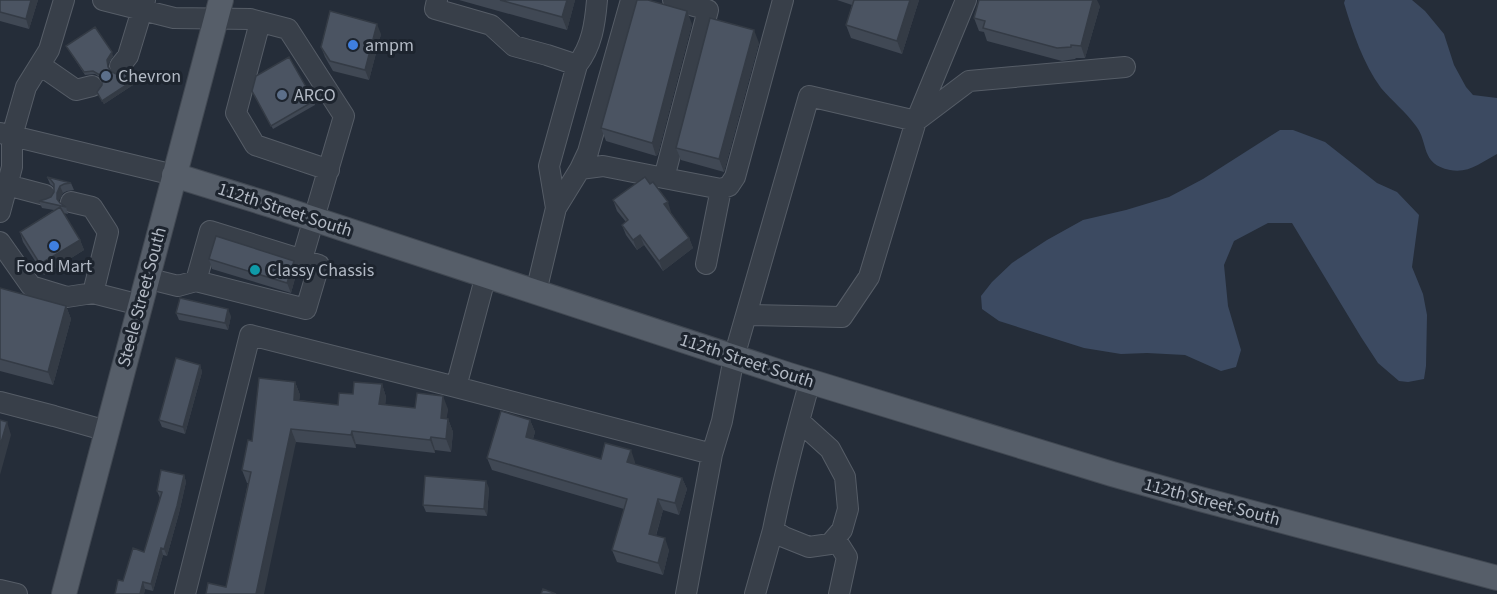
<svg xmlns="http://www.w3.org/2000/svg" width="1497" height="594" font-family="'Source Sans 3',sans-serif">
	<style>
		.water { fill: #3c4a61 }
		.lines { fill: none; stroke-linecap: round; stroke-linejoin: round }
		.minor-casing { stroke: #565d67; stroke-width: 22 }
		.major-casing { stroke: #414852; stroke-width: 26 }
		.minor { stroke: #383f49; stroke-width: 20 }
		.major { stroke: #565e69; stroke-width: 24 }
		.wall { fill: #404854 }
		.shaded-wall { fill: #343b45 }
		.building { fill: #4b5462; stroke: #343b45; stroke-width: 1.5 }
		.shop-dot { fill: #3f7fe0; stroke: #1d242e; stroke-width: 2 }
		.service-dot { fill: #5c6f8a; stroke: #1d242e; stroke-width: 2 }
		.culture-dot { fill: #0f9aa8; stroke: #1d242e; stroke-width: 2 }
		.labels { text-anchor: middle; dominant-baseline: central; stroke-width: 6; stroke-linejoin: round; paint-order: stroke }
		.poi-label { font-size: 18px; fill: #b3bac5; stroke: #1d242e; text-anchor: start }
		.street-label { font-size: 18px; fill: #b3bac5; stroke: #1d242e }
	</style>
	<rect width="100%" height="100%" fill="#252d39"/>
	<path class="water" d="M1345 0H1412L1425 11 1444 34 1454 65 1466 87 1473 95 1497 98V154C1482 162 1468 174 1450 170 1420 164 1429 143 1416 126 1406 112 1392 101 1381 88 1363 63 1353 33 1344 3Z
		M1280 130H1293L1325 142 1377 183 1397 192 1419 215 1412 267 1423 294 1427 315 1426 366 1424 379 1408 382 1399 381 1378 363 1361 337 1292 223H1268L1234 241 1224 265 1228 306 1241 350 1236 367 1221 371 1185 355 1147 353 1121 354 1084 348 999 321 982 309 981 296 992 282 1012 263 1047 240 1083 220 1126 210 1169 197 1203 179Z"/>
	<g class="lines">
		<g class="minor-casing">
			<path id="minor" d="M103 0 174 18 250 19 288 29 344 116 302 259
				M437 0 435 9 491 25 514 46 547 55 577 65C592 46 595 24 597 0
				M260 22 236 113 255 145 329 170
				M40 65 76 90 92 86
				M120 66 128 56 145 0
				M0 133 174 175
				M580 169 603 166 664 178 708 10 673 0
				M664 178 721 189 729 186 735 177 783 0
				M7 185 45 195
				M556 208 580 169 588 152 631 0
				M0 212 12 167V136L26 87 49 50 64 0
				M0 242 31 286 67 297 93 293 108 232 92 207 71 202
				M706 264 721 189
				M486 275 456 387 712 454
				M146 278 178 286 196 281 306 309 319 265 210 231 196 281
				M536 292 556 208 549 166 577 65
				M93 293 140 305
				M747 315 842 317 869 277 916 121 969 81 1125 67
				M0 402 54 416 107 431
				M799 421 830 449 845 477 848 509 842 530 830 544 809 547 784 537 773 530C783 480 796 431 810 381
				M835 538 847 557 839 594
				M0 590 17 594
				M185 594 250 335 456 387
				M686 594 712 454 722 421 734 357 809 96 916 121 966 0
				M755 594 773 530"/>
		</g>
		<g class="major-casing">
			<path id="major" d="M174 175 277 207 789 375 1112 474 1200 499 1497 578
				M64 594 221 0"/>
		</g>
		<use href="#minor" class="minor"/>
		<use href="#major" class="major"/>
	</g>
	<path class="wall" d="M0 0H38L29 29 0 21Z
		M459 0H575L567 30Z
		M837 0H919L902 54 851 38 846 25 852 5Z
		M1100 6 1085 58H1076L1075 59 1062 61 987 41 984 32 979 31 974 18Z
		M692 24 658 154 656 156 606 141 601 128Z
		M381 34 369 80 333 71 325 57 321 47Z
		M759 43 724 172 681 160 676 148Z
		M66 46 113 56 108 64 109 69 112 72 131 82 133 85 104 104 97 92 102 85V81L101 78 95 74 85 75 68 49Z
		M252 91 314 101 315 105 273 129Z
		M47 177 71 183 74 190 67 191 63 193 59 200V203L66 207 68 214 63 213 80 240 84 250 44 275 23 242 20 232 54 210 42 208 39 201 46 199 51 197 54 192V187L50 184Z
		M613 200 671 212 670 213 689 238 693 248 663 271 644 245 637 250 626 235 622 225 626 222 617 211Z
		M209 259 294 261 297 271 291 293 212 269Z
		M0 288 66 306 71 319 53 385 0 371Z
		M176 313 231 316 228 330 179 320Z
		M200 365 202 372 185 434 162 427 159 420Z
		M295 382 300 395 299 400 338 405 353 394 382 384 386 397 385 405 415 408 448 409 446 419H448L453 432 451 452 435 450V453L356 444V448L296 442 226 587 248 483H247L242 470 252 441Z
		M530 420 535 432 533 439 601 459 635 462 634 464 682 478 687 489 679 515 663 510 656 536 669 550 663 575 617 562 612 550 624 509 492 470 487 458Z
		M184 475 186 482 179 513 167 556 163 555 153 591 145 589 144 594H115L144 552 160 498 157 491Z
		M489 488 487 516 426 512 423 505Z"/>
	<path class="shaded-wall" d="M31 0H38L29 29 26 19Z
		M567 0H575L567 30 562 17Z
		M910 0H919L902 54 897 41Z
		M1093 0H1097L1100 6 1085 58 1081 46Z
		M687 11 692 24 658 154 656 156 652 143Z
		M377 24 381 34 369 80 365 70Z
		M754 30 759 43 724 172 719 159Z
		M112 52 113 56 108 64 109 71 107 60Z
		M131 82 133 85 104 104 102 101Z
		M60 186 63 193 59 200 60 206 57 199V193Z
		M668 202 671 212 668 215 664 204Z
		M640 235 644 245 637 250 633 240Z
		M689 238 693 248 663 271 659 261Z
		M80 240 84 250 44 275 40 264Z
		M294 261 297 271 291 293 287 283Z
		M66 306 71 319 53 385 48 372Z
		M228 309 231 316 228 330 225 323Z
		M200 365 202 372 185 434 183 427Z
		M295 382 300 395 298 413 294 400Z
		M382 384 386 397 384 417 379 404Z
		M443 396 448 409 445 431 441 418Z
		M448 419 453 432 451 452 446 439Z
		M530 420 535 432 530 448 526 437Z
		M7 422 11 435 0 475V446Z
		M291 429 296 442 264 594H256Z
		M352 431 356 444V448L351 435Z
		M431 437 435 450V453L430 440Z
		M631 450 635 462 632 474 627 462Z
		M184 475 186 482 179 513 167 556 164 549Z
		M682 478 687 489 679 515 675 503Z
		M486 481 489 488 487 516 484 509Z
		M658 499 663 510 653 545 649 534Z
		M665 538 669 550 663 575 658 563Z
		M161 548 163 555 153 591 151 584Z
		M143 582 145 589 144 594H140Z"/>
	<path class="building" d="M0 0H31L26 19 0 12Z
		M500 0H567L562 17Z
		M637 0H648L687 11 653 141 652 143 601 128Z
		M854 0H910L897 41 846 25Z
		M979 0H1093L1081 46 1071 45V47L1057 48 983 28 985 21 974 18Z
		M330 11 377 24 365 70 330 61 321 47Z
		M710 18 754 30 719 159 676 148Z
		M95 27 112 52 107 60 108 67 112 72 116 74 125 72 131 82 102 101 97 92 102 85V80L100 75 93 71 84 72 66 46Z
		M289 57 314 101 271 126 252 91 256 76Z
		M47 177 71 183 64 184 60 186 57 193V199L60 203 66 207 39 201 46 199 51 197 54 192V184L51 180Z
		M645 177 650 184 653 182 668 202 664 204 689 238 659 261 640 235 633 240 622 225 628 220 613 200Z
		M60 207 80 240 40 264 20 232Z
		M216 236 294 261 287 283 209 259Z
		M0 288 66 306 48 372 0 359Z
		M180 298 228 309 225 323 176 313Z
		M176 358 200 365 183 427 159 420Z
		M259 378 295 382 294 400 338 405 339 393 353 394 354 382 382 384 379 404 415 408 417 393 443 396 441 418 448 419 446 439 431 437 430 440 352 431 351 435 291 429 256 594H206L208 583 226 587 251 472 242 470 248 440 252 441Z
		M501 411 530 420 526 437 601 459 605 443 631 450 627 462 682 478 675 503 658 499 649 534 665 538 658 563 612 550 627 499 487 458Z
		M0 420 7 422 0 446Z
		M161 470 184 475 177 506 164 549 161 548 151 584 143 582 140 594H115L118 580 123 581 133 548 144 552 162 492 157 491Z
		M425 476 486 481 484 509 423 505Z
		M543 589 556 594H541Z"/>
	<g class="shop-dot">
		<circle cx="353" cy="45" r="6"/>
		<circle cx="54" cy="246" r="6"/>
	</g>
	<g class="service-dot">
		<circle cx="106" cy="76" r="6"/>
		<circle cx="282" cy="95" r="6"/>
	</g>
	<circle class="culture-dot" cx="255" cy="270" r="6"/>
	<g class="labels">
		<g class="poi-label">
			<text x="365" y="45">ampm</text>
			<text x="118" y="76">Chevron</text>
			<text x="294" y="95">ARCO</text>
			<text x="54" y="266" text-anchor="middle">Food Mart</text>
			<text x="267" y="270">Classy Chassis</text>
		</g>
		<g class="street-label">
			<text transform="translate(285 210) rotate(18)">112th Street South</text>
			<text transform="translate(142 297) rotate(-75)">Steele Street South</text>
			<text transform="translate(747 361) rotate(18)">112th Street South</text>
			<text transform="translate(1212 502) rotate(15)">112th Street South</text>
		</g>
	</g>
</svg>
